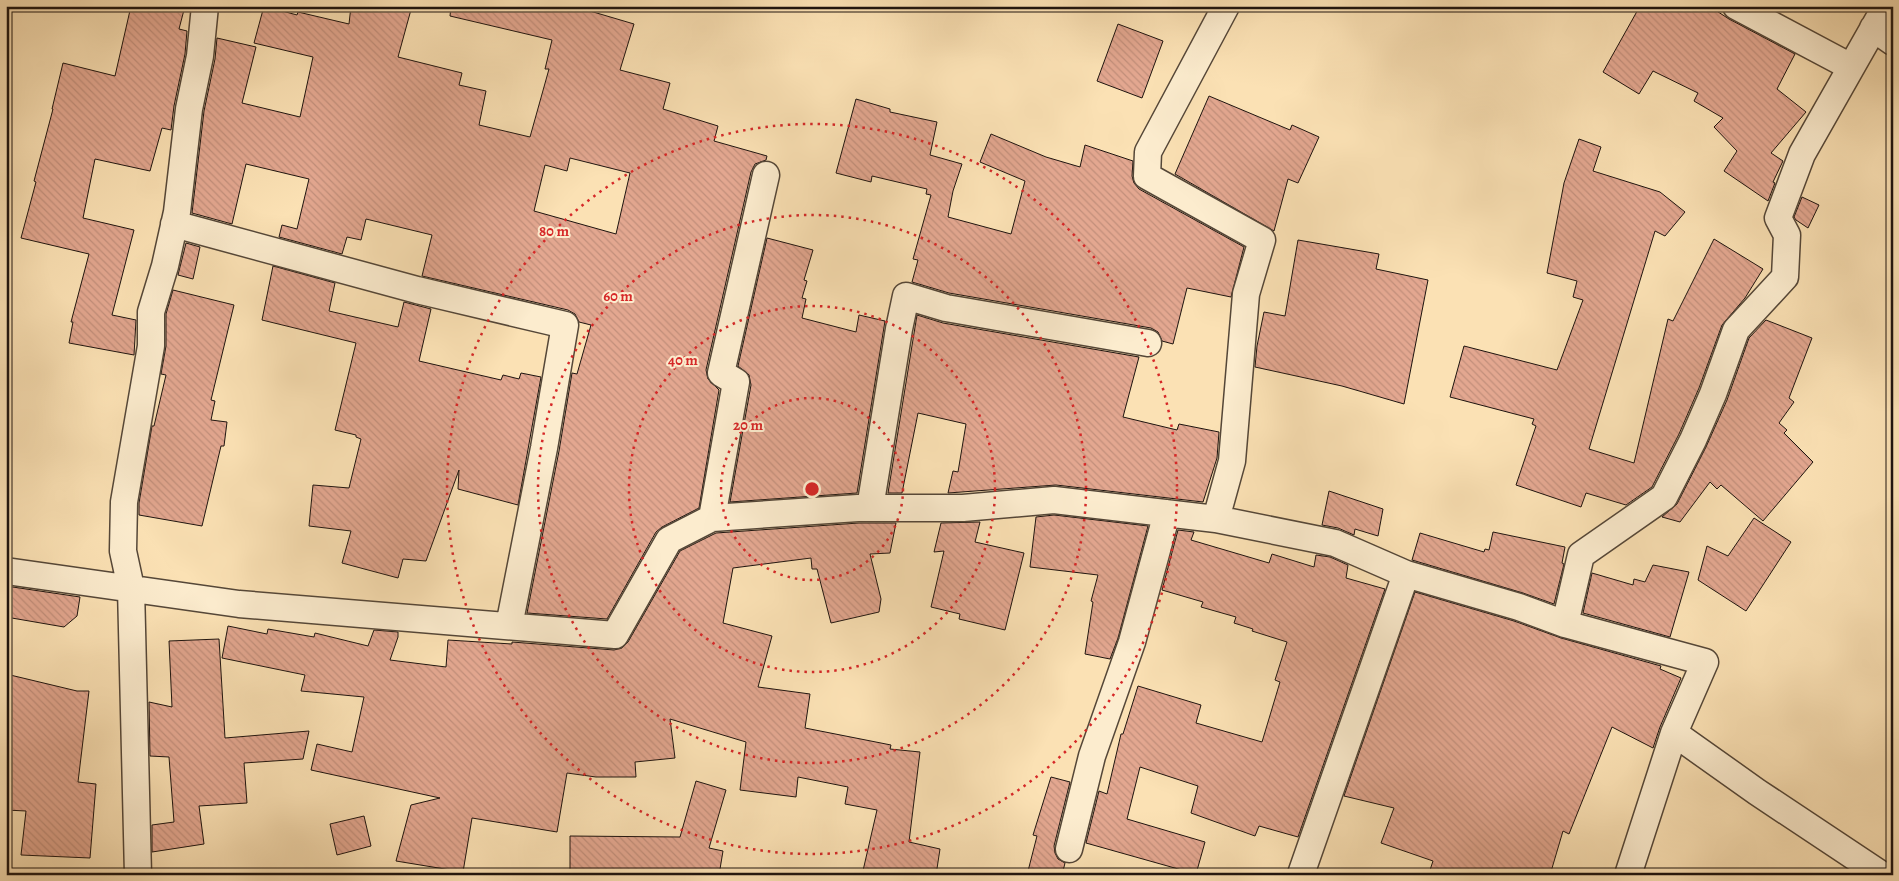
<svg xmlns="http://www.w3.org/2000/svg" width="1899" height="881" font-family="Alegreya,serif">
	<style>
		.building { fill: url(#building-back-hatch); stroke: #1e140f; fill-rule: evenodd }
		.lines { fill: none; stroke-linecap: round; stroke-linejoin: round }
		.street-casing { stroke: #554738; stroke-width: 29 }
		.street { stroke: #fcecce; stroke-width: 26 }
		.ring { fill: none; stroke: #d62828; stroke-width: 2.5; stroke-dasharray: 2.5 5 }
		.centre { fill: #d62828; stroke: #fcecce; stroke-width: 2.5 }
		.ring-label { font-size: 15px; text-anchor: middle; font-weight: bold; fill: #d62828; stroke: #fcecce; stroke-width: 4; stroke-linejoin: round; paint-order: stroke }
	</style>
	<defs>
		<pattern id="building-back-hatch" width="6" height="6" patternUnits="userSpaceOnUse" patternTransform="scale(1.25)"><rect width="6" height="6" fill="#e3a790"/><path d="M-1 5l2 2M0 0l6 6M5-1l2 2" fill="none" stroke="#c28f7b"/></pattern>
	</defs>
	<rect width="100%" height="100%" fill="#fbe1b4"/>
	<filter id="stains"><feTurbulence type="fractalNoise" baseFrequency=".004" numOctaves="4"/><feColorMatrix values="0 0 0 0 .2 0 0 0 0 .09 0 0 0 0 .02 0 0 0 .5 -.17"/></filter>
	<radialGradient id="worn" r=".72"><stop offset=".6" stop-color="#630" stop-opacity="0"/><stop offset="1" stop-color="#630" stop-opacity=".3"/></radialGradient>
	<path class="building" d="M131 6H185L179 29 187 31 185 54 174 106 171 130 162 128 150 171 95 159 83 218 134 230 112 315 136 320 134 355 69 343 73 322H71L89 254 21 238 36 182 34 181 53 109H52L63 63 115 76Z
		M264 6 297 15 298 12 349 24 351 6H412L398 57 462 73 459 85 486 91 479 125 530 137 549 69H545L552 40 450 16 451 6H573L634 24 620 70 670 83 663 109 718 126 714 141 767 156 766 160 755 164 751 172 706 370 708 379 719 390 699 508 662 527 656 532 607 619 527 613 559 451 572 373 577 374 591 325 579 322 575 314 568 310 422 276 432 235 366 219 361 240 347 237 342 254 279 237 282 225 297 229 309 179 246 164 232 224 192 213 204 111 215 59 217 38 256 47 242 103 300 117 313 57 254 43ZM570 158 630 173 616 234 534 211 545 165 567 171Z
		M1640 6H1709L1729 19 1795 54 1777 89 1806 112 1771 153 1783 161 1773 182 1775 183 1768 201 1724 171 1737 151 1714 127 1723 118 1694 101 1698 93 1653 71 1639 94 1603 72Z
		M1118 24 1163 41 1142 98 1097 81Z
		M1209 96 1290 130 1292 125 1319 137 1298 183 1288 179 1274 231 1175 174Z
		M856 99 890 109V112L937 122 930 155 962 164 953 191 948 217 1011 234 1025 181 980 162 991 134 1046 157 1080 167 1085 145 1133 161 1132 176 1134 183 1139 189 1244 247 1231 297 1187 288 1173 344 1162 341 1158 332 1151 328 949 293 912 282 918 260 913 259 931 195 926 194 927 189 872 176 871 182 836 173Z
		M1579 139 1601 147 1593 171 1660 192 1685 212 1665 236 1655 231 1589 449 1634 463 1668 319 1673 321 1714 239 1763 269 1745 298 1722 325 1699 388 1679 434 1652 487 1626 505 1586 493 1581 507 1516 485 1536 426 1532 424 1534 419 1450 397 1464 346 1557 370 1583 300 1573 297 1577 281 1547 273 1564 183Z
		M1802 197 1819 205 1808 228 1796 220 1794 217Z
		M767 238 813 250 804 280 807 281 802 298 806 299 802 318 856 332 859 315 885 321 857 493 730 502 751 385 749 375 738 366Z
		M1298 240 1379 254 1376 269 1428 280 1404 404 1342 386 1255 367 1257 346 1264 312 1285 316Z
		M186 243 200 247 193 279 178 275Z
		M273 266 335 283 329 311 398 327 404 302 431 309 419 361 501 380 503 375 519 379 521 373 541 377 518 505 458 489 459 470 426 561 403 559 398 578 342 563 351 531 309 526 313 485 349 488 361 439 356 437V435L335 430 356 343 262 320Z
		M173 290 234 305 211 400 215 401 211 420 227 422 224 446H221L202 526 139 515V503L152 426H154L166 375 161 374 166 346V314Z
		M917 315 943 323 1139 357 1123 417 1177 430 1179 424 1219 432 1217 458 1203 502 1056 485 948 493 953 471 958 472 966 424 918 413 902 493H888Z
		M1766 320 1812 338 1789 398 1794 402 1779 423 1787 430 1784 433 1813 462 1763 521 1721 485 1717 489 1710 482 1680 522 1662 517 1677 504 1706 447 1727 400 1749 338Z
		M1329 491 1383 509 1378 536 1355 529 1354 535 1338 528 1322 525Z
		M1054 515 1148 526 1118 638 1110 659 1085 654 1093 602 1091 601 1098 575 1030 567 1036 517Z
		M1754 518 1791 542 1746 611 1698 580 1707 546 1728 556Z
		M980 522 975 542 1024 553 1005 630 959 619 960 614 931 607 944 551 934 552 941 523Z
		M859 523H896L890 553 870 554 881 599 879 612 831 623 817 569H812L811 558 733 568 723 623 772 636 758 687 810 694 805 728 891 745 890 749 920 752 909 842 940 849 936 875H862L877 810 845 804 848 787 798 777 796 797 740 790 746 742 670 719 675 758 635 762 636 777H596L567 773 557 832 472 818 463 872 396 861 411 805 440 798 311 770 317 744 352 752 364 697 301 691 305 675 222 658 228 626 267 634 268 629 314 637 315 633 368 646 374 630 398 632V637L390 660 446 667 448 640 512 644V642L614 650 622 648 628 642 680 551 716 533Z
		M1178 530 1194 532 1191 540 1269 563 1272 554 1314 567 1316 555 1330 557 1348 565 1346 578 1385 589 1298 837 1259 826 1255 836 1191 813 1198 786 1140 767 1127 819 1205 842 1196 874 1086 843 1099 791 1107 794 1121 734H1123L1138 686 1201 705 1196 723 1262 742 1280 682 1275 680 1287 642 1252 631 1253 629 1234 623 1236 617 1201 607 1203 602 1162 590Z
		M1493 532 1565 547 1562 563 1564 564 1554 604 1523 593 1412 560 1420 533 1484 552 1485 549 1489 550Z
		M1653 565 1689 572 1670 637 1583 613 1592 573 1633 585 1634 579 1645 582Z
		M6 586 80 597 77 616 64 627 6 617Z
		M1415 592 1514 621 1561 638 1661 666 1660 669 1681 678 1660 727 1653 748 1612 727 1569 834 1563 831 1550 875H1446L1430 870 1433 861 1381 843 1394 808 1344 796Z
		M219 639 225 738 309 731 303 759 244 763 247 803 199 806 204 844 152 852V825L174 822 169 757 150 756 149 702 172 707 169 641Z
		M6 674 77 691H89L78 782 96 784 90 858 21 855 26 811 6 810Z
		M1051 777 1070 782 1054 846 1055 853 1058 859 1065 863 1062 875H1027L1037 836 1033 835Z
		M696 781 726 790 709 848 723 851 719 875H570V836L680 837Z
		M364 816 371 846 337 855 330 824Z"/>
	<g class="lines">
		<g class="street-casing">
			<path id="street" d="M1736 6 1851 67
				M1873 28 1893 42
				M174 224 417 290 565 325 544 448 509 626
				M870 508 899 329 906 296 946 308 1148 343
				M712 518 736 382 721 373 766 175
				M1216 519 1232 461 1246 294 1262 240 1147 176 1148 152 1226 6
				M6 571 239 604 615 635 669 540 712 518 858 508H963L1054 500 1216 519 1335 543 1406 574 1519 607 1565 624 1705 662 1674 733 1628 875
				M1565 624 1581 555 1664 497 1693 440 1713 394 1736 330 1785 277 1787 235 1778 218 1802 154 1886 6
				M1674 733 1757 792 1882 875
				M1069 849 1092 756 1132 642 1167 513
				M1301 874 1406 574
				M138 875 131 588 123 551 124 502 151 346V312L165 266 177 212 189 109 200 56 205 6"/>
		</g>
		<use href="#street" class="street"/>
	</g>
	<g class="ring">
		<circle cx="812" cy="489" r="91"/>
		<circle cx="812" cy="489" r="183"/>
		<circle cx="812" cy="489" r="274"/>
		<circle cx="812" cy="489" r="365"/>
	</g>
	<circle cx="812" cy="489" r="8" class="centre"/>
	<g class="ring-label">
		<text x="554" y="236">80 m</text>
		<text x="618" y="301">60 m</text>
		<text x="683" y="365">40 m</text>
		<text x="748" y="430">20 m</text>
	</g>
	<rect width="1899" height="881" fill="none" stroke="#fbe1b4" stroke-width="25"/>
	<rect x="8" y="8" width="1884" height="866" fill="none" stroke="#1e140f" stroke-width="2.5"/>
	<rect x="12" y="12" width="1874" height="856" fill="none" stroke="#1e140f"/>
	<rect width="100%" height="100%" filter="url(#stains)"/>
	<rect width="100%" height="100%" fill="url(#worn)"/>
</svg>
